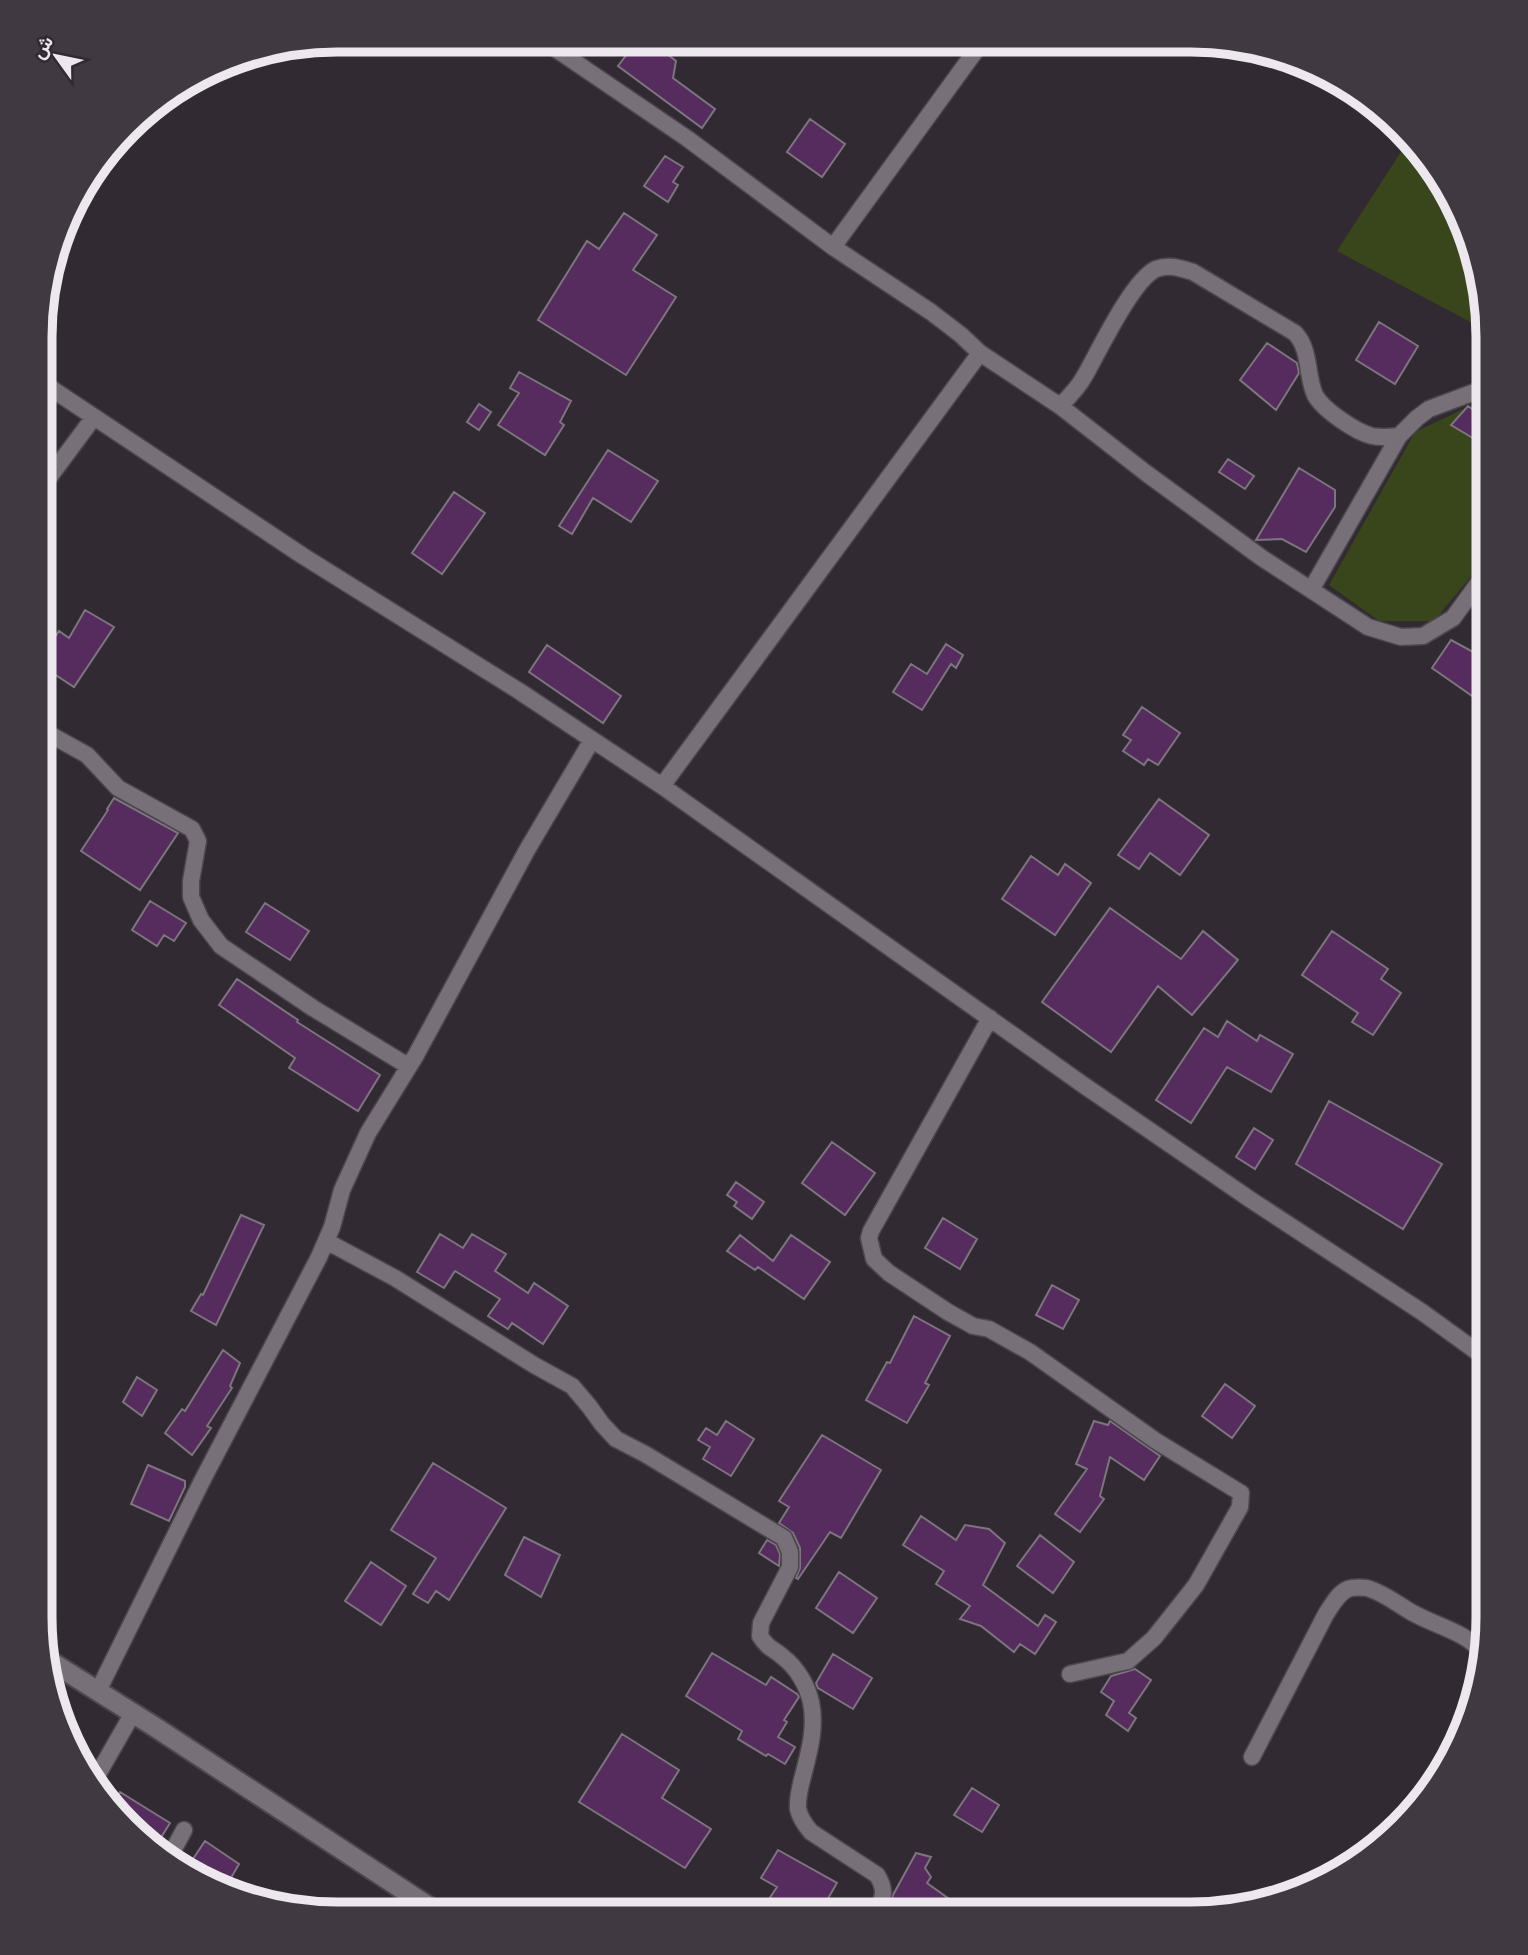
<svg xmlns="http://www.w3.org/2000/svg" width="1528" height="1955" font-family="Overpass,Vazirmatn,sans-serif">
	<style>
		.green { fill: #39451a }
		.building { fill: #562b5e; stroke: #7c757e; stroke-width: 2 }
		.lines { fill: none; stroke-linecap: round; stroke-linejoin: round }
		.minor-casing { stroke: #4c464d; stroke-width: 19 }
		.tertiary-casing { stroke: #4c464d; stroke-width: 23 }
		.minor { stroke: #787079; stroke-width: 16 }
		.tertiary { stroke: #787079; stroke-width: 19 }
		.rim { fill: none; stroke: #ece8ed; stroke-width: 9 }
	</style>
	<rect width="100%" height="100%" fill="#312a32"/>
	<path class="green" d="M1406 144 1448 189 1478 260 1487 331 1337 251Z
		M1474 404 1488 418V556L1434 621H1379L1329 585 1415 432Z"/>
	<path class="building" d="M637 41H650L676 61 673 78 715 109 702 128 618 66Z
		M810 119 845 144 822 177 787 152Z
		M665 156 683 167 673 182 678 185 668 202 644 186Z
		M624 213 657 235 633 270 676 297 626 375 538 320 587 241 599 249Z
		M1379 322 1418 346 1395 384 1356 360Z
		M1267 343 1297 363 1299 373 1276 410 1240 380Z
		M519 372 571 401 560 422 564 425 545 455 498 425 519 393 510 388Z
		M479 404 491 412 479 430 467 422Z
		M1468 406 1488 421V447L1451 425Z
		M608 450 658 481 631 522 593 498 572 534 559 526Z
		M1228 459 1254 476 1245 489 1219 472Z
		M1299 468 1335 490V507L1306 552 1282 539 1256 540Z
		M454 492 485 513 442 574 412 553Z
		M85 610 114 627 74 687 42 666V656L59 631 69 638Z
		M1451 640 1488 660V707L1432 668Z
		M946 644 963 655 956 668 951 664 922 710 893 692 911 664 927 674Z
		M547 645 621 696 603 723 529 672Z
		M1142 707 1180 733 1158 765 1148 759 1144 765 1123 751 1131 740 1123 735Z
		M114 798 178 833 140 890 81 851 108 810 107 809Z
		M1159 799 1209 835 1180 875 1150 853 1139 869 1118 855Z
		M1031 856 1058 875 1065 864 1091 883 1055 935 1002 899Z
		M150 901 186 923 174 941 164 935 157 946 132 930Z
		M265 903 309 931 290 960 246 932Z
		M1110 908 1181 959 1203 931 1238 960 1192 1015 1158 986 1111 1052 1042 1002Z
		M1332 931 1388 969 1381 979 1401 993 1373 1035 1352 1022 1358 1013 1302 975Z
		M237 979 298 1020 297 1022 380 1075 358 1111 289 1068 295 1058 219 1005Z
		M1227 1021 1257 1041 1260 1035 1293 1054 1271 1092 1227 1067 1191 1123 1156 1100 1204 1028 1218 1037Z
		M1329 1101 1442 1164 1403 1229 1296 1164Z
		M1254 1128 1273 1140 1255 1169 1236 1157Z
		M832 1142 875 1173 845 1215 802 1183Z
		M736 1182 764 1202 752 1219 734 1206 737 1202 727 1195Z
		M241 1215 264 1225 216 1325 191 1311 201 1294 203 1295Z
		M943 1218 977 1239 960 1269 925 1248Z
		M440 1234 463 1248 472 1234 506 1254 495 1271 528 1293 534 1283 568 1306 543 1344 512 1323 508 1329 488 1316 500 1299 455 1271 444 1288 417 1272Z
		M740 1235 773 1261 791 1235 830 1262 804 1299 758 1267 755 1270 727 1251Z
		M1052 1285 1079 1300 1063 1329 1036 1315Z
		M914 1316 950 1336 925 1383 929 1385 907 1423 866 1400 887 1362 890 1363Z
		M223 1350 240 1363 230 1386 232 1388 207 1426 211 1428 192 1455 165 1433 182 1409 185 1411Z
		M137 1377 157 1390 142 1416 123 1402Z
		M1225 1384 1255 1406 1232 1438 1202 1416Z
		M726 1421 754 1439 731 1476 703 1459 710 1447 698 1440 706 1428 717 1435Z
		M1094 1421 1108 1425 1110 1421 1160 1456 1144 1480 1110 1457 1100 1496 1104 1499 1080 1532 1055 1514 1087 1469 1076 1464Z
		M822 1435 881 1470 841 1538 830 1532 798 1579 796 1578 800 1568V1548L793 1533 779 1523 789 1507 779 1501Z
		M433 1463 506 1508 449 1600 436 1591 428 1603 413 1594 436 1558 391 1530Z
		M148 1465 185 1481V1487L169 1521 131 1504Z
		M921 1516 956 1540 965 1525 989 1529 1005 1543 983 1585 1038 1626 1045 1615 1056 1622 1035 1654 1020 1644 1014 1652 981 1626 960 1619 970 1606 936 1584 944 1571 903 1545Z
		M1040 1535 1074 1562 1053 1593 1017 1566Z
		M524 1537 560 1555 541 1597 505 1575Z
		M767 1540 776 1545 780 1554 779 1566 759 1553Z
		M371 1562 406 1586 381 1625 345 1601Z
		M839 1572 877 1598 853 1633 816 1608Z
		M712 1653 766 1685 771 1677 797 1694 799 1697 784 1720 787 1722 778 1737 795 1747 785 1764 768 1754 766 1756 738 1739 742 1731 686 1696Z
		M833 1654 872 1678 853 1709 818 1688 816 1683Z
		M1135 1669 1151 1680 1129 1713 1136 1718 1128 1731 1106 1715 1114 1701 1101 1692 1111 1676Z
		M622 1734 679 1770 662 1798 711 1829 685 1868 579 1802Z
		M972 1788 999 1805 982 1832 954 1815Z
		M120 1792 170 1823 155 1847 113 1802Z
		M205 1841 239 1864 224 1890 185 1871Z
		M778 1850 837 1883 819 1914H759L777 1887 761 1878Z
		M916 1853 931 1857 925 1868 931 1877 927 1883 970 1914H887L893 1895Z"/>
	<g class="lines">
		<g class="minor-casing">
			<path id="minor" d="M544 41 688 139 833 247 931 312 961 335 980 353 1060 406 1146 473 1262 558 1368 627 1401 637 1423 636 1453 618 1488 570
				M833 247 982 42
				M43 383 303 556 519 691 662 786 1082 1084 1251 1200 1422 1312 1487 1359
				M1060 406C1069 397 1078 388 1084 377 1098 353 1132 280 1156 269 1168 264 1180 268 1193 272L1295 333C1311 350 1306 375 1315 395 1323 410 1356 432 1372 436 1381 438 1390 437 1399 436
				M42 487 94 417
				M1311 590 1399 436 1417 418 1429 409 1488 387
				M42 730 87 755 118 788 192 829 198 841 191 881V897L201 920 221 946 313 1008 408 1066
				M662 786 980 353
				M990 1018 871 1231 869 1238 874 1259 889 1273 948 1312 973 1326 989 1329 1030 1352 1156 1441 1241 1493 1240 1507 1196 1585 1154 1638 1128 1661 1070 1674
				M326 1241 395 1278 534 1365 572 1386 589 1406 602 1424 616 1439 645 1454 784 1538 790 1552V1567L761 1623 760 1636C769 1650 772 1647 783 1657 797 1668 807 1685 811 1702 816 1726 810 1749 804 1772 801 1784 797 1796 798 1809 800 1818 805 1825 811 1832L877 1875C887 1891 883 1898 876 1914
				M48 1680 57 1665
				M98 1691 202 1481 319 1257 332 1227 342 1190 368 1133 416 1055 527 850 592 740
				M1252 1757 1326 1614C1332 1605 1338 1593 1348 1589 1353 1587 1365 1587 1370 1589 1385 1594 1399 1605 1413 1613 1438 1627 1465 1631 1484 1654
				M94 1781 133 1713
				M168 1860 184 1830"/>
		</g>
		<g class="tertiary-casing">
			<path id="tertiary" d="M45 1658 155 1727 440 1914"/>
		</g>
		<use href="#minor" class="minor"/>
		<use href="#tertiary" class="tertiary"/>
	</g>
	<path d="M0 0H1528V1955H0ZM337 52H1191A285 285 0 0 1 1476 337V1617A285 285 0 0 1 1191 1902H337A285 285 0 0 1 52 1617V337A285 285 0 0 1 337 52Z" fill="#403941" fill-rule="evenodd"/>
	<path class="rim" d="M337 52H1191A285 285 0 0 1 1476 337V1617A285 285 0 0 1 1191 1902H337A285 285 0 0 1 52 1617V337A285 285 0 0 1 337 52Z"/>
	<g transform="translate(56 56) rotate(303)" stroke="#312a32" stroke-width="5" paint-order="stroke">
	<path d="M0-5L12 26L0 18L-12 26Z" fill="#ece8ed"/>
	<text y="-10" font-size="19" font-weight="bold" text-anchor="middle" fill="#ece8ed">ش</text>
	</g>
</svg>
